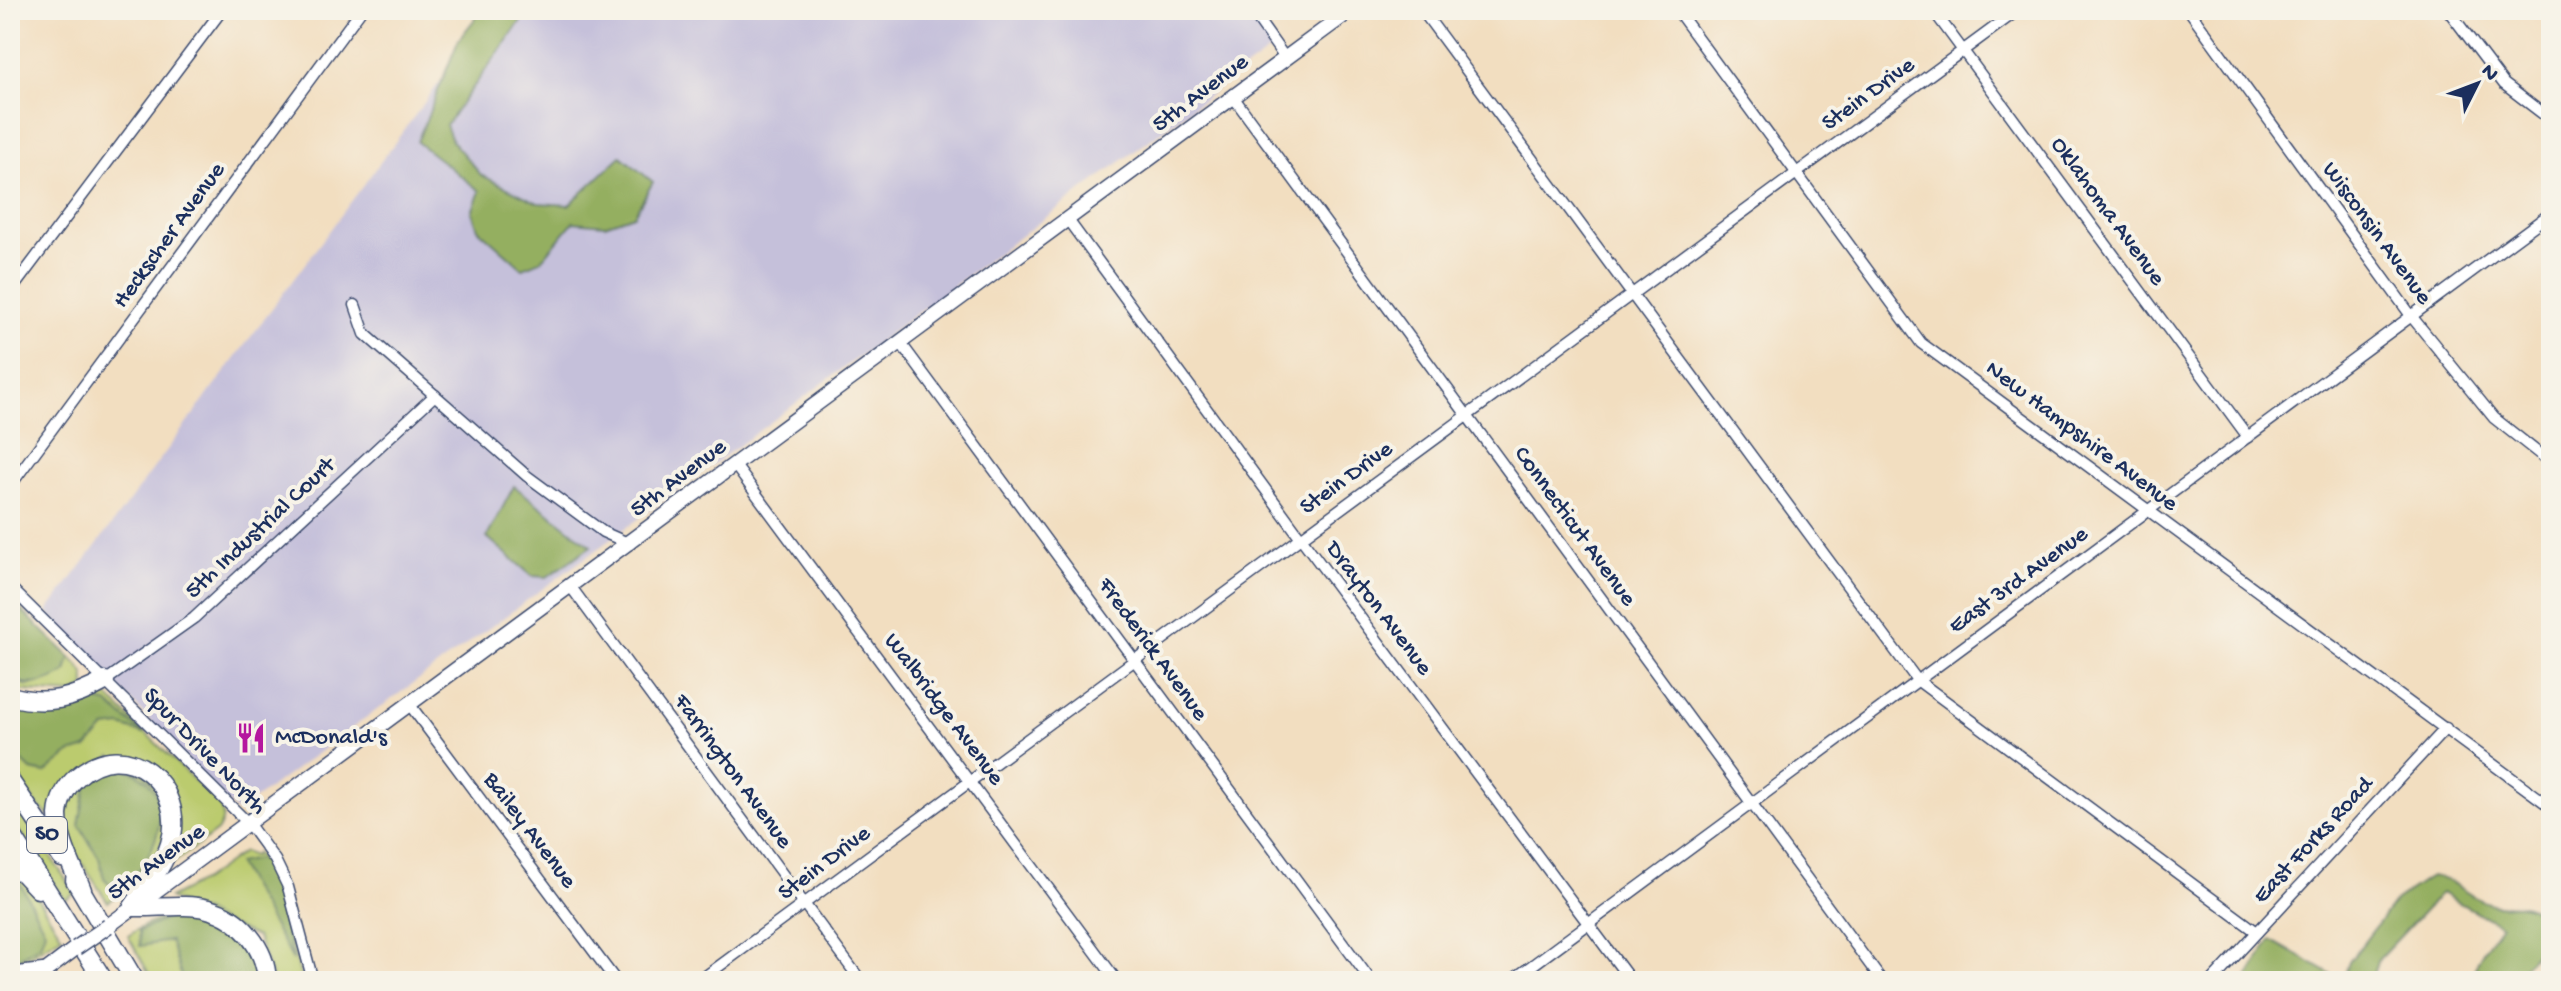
<svg xmlns="http://www.w3.org/2000/svg" width="2561" height="991" font-family="'Gochi Hand',sans-serif">
	<rect width="100%" height="100%" fill="#f7f3e8"/>
	<filter id="ink" filterUnits="userSpaceOnUse"><feTurbulence type="fractalNoise" baseFrequency=".0125" numOctaves="2"/><feDisplacementMap in="SourceGraphic" scale="16" xChannelSelector="R" yChannelSelector="G"/><feConvolveMatrix kernelMatrix="1 2 1 2 8 2 1 2 1" color-interpolation-filters="sRGB"/></filter>
	<filter id="wash" filterUnits="userSpaceOnUse"><feTurbulence type="fractalNoise" baseFrequency=".006" numOctaves="4" result="noise"/><feDisplacementMap in="SourceGraphic" scale="32" xChannelSelector="R" yChannelSelector="G"/><feGaussianBlur stdDeviation="1.8" result="paint"/><feColorMatrix in="noise" values="0 0 0 0 0 0 0 0 0 0 0 0 0 0 0 0 0 1.4 0 .05"/><feComposite in="paint" operator="in"/></filter>
	<g filter="url(#wash)">
		<rect width="100%" height="100%" fill="#f2dec0"/>
		<polygon fill="#c5c0da" points="493,10 1250,10 1276,46 748,439 237,812 47,612"/>
		<g fill="#bbcb6e" stroke="#6b7d66" stroke-width="2">
			<path d="M 70,657 C 80,667 88,673 84,688 L 73,694 L 10,690 L 10,680 L 28,686 L 66,672 Z"/>
			<path d="M 101,690 L 219,804 C 224,815 224,821 217,831 L 167,868 L 172,792 L 111,756 L 49,816 L 37,805 L 10,768 L 10,702 L 43,711 Z"/>
			<polygon points="142,772 164,795 168,824 155,859 140,877 108,902 67,841 65,800 76,781"/>
			<polygon points="10,796 75,893 65,900 10,818"/>
			<polygon points="243,852 254,856 256,853 271,869 302,981 273,981 257,937 169,898 204,880"/>
			<polygon points="10,869 29,885 62,936 10,967"/>
			<path d="M 203,911 L 242,933 L 263,981 L 153,981 L 128,936 C 152,918 173,914 203,911 Z"/>
		</g>
		<g fill="#94af61" stroke="#586f60" stroke-width="2">
			<polygon points="482,10 529,10 446,125 452,141 481,175 538,203 569,205 621,156 653,182 634,215 605,225 573,222 541,261 522,268 478,229 472,212 480,191 417,142 459,39"/>
			<polygon points="514,486 591,546 547,577 532,576 487,537"/>
			<path d="M 10,599 L 70,657 L 66,672 C 46,684 32,687 10,680 Z"/>
			<path d="M 86,699 L 107,703 L 144,734 L 121,726 L 105,728 L 87,748 L 70,753 L 45,773 L 31,770 L 10,749 L 10,705 C 45,716 54,723 86,699 Z"/>
			<path d="M 108,765 C 117,767 130,769 138,774 C 182,802 151,863 123,889 L 114,889 L 104,878 L 99,858 L 79,825 L 88,777 Z"/>
			<polygon points="258,859 268,863 293,960 237,863"/>
			<polygon points="10,872 16,875 45,931 40,945 10,963"/>
			<path d="M 2431,876 C 2455,878 2466,897 2488,903 C 2514,912 2517,893 2546,919 L 2545,942 L 2511,981 L 2469,981 L 2483,951 L 2501,925 L 2441,893 L 2379,959 L 2372,981 L 2343,981 L 2349,962 L 2396,900 Z"/>
			<path d="M 177,914 C 204,915 256,936 259,968 C 260,972 258,977 257,981 L 183,981 L 170,941 L 140,946 L 139,931 Z"/>
			<polygon points="2271,940 2342,981 2246,981"/>
		</g>
	</g>
	<g filter="url(#ink)">
		<g fill="none" stroke-linecap="round" stroke-linejoin="round">
			<g stroke="#3b496d" stroke-width="13">
				<g id="minor">
					<polyline points="1251,10 1285,58"/>
					<polyline points="1422,10 1917,680 2257,932"/>
					<polyline points="1677,10 1921,343 2551,807"/>
					<polyline points="1933,10 2248,437"/>
					<polyline points="2189,10 2412,317 2494,418 2551,463"/>
					<polyline points="2448,10 2504,84 2551,120"/>
					<polyline points="1234,98 1882,981"/>
					<polyline points="1068,220 1301,538 1631,981"/>
					<polyline points="10,292 222,10"/>
					<polyline points="355,305 365,334 527,476 603,532 630,544"/>
					<polyline points="900,342 1371,981"/>
					<polyline points="734,464 1117,981"/>
					<polyline points="10,486 361,10"/>
					<polyline points="10,587 248,823 275,860 288,887 313,981"/>
					<polyline points="571,587 861,981"/>
					<polyline points="105,681 194,618 435,395"/>
					<polyline points="410,705 616,981"/>
					<polyline points="699,981 2018,10"/>
					<polyline points="1511,981 2551,213"/>
					<polyline points="2212,981 2446,728"/>
				</g>
			</g>
			<g stroke="#3b496d" stroke-width="17">
				<g id="secondary">
					<polyline points="108,926 1351,10"/>
					<polyline points="35,979 76,948"/>
				</g>
			</g>
			<g stroke="#3b496d" stroke-width="21">
				<g id="motorway">
					<path d="M 10,696 C 46,706 73,699 105,681"/>
					<polyline points="10,781 62,858"/>
					<polyline points="10,832 104,981"/>
					<polyline points="10,865 23,873 38,889"/>
					<polyline points="75,880 135,981"/>
					<path d="M 82,890 C 73,867 58,840 58,815 C 59,800 66,787 77,777 C 126,733 188,785 170,844 C 163,867 146,887 133,907"/>
					<path d="M 133,907 C 157,908 185,903 208,909 C 240,917 266,948 267,981"/>
					<polyline points="10,977 43,973 40,981"/>
				</g>
			</g>
			<use href="#minor" stroke="#fff" stroke-width="10"/>
			<use href="#secondary" stroke="#fff" stroke-width="14"/>
			<use href="#motorway" stroke="#fff" stroke-width="18"/>
			<g stroke="#3b496d" stroke-width="17" stroke-linecap="butt">
				<polyline id="secondary-bridge" points="76,948 108,926"/>
			</g>
			<use href="#secondary-bridge" stroke="#fff" stroke-width="14"/>
		</g>
	</g>
	<defs>
		<g id="restaurant-bare" transform="scale(2.4)"><path d="M-5-6h1v4h1v-4h1v4h1v-4h1v5L-1.5 .5V6h-2V.5L-5-1ZM5-6V6H3V1.5H1.5Q1.5-4 5-6Z" fill="#b5179e" stroke="#f7f3e8" stroke-width="2.5" paint-order="stroke"/></g>
	</defs>
	<g fill-rule="evenodd">
		<use href="#restaurant-bare" x="251" y="738"/>
	</g>
	<g text-anchor="middle" dominant-baseline="central" stroke-width="8" stroke-linejoin="round" paint-order="stroke">
		<rect fill="#f7f3e8" stroke="#5d6a87" stroke-width="2" x="27" y="817" width="40" height="36" rx="6"/>
		<g font-size="22" font-weight="bold" fill="#1b2f5e">
			<text x="47" y="835">SO</text>
		</g>
		<g font-size="24" fill="#1b2f5e" stroke="#f7f3e8">
			<text transform="translate(1201 94) rotate(-37)">5th Avenue</text>
			<text transform="translate(1869 95) rotate(-36)">Stein Drive</text>
			<text transform="translate(2107 212) rotate(54)">Oklahoma Avenue</text>
			<text transform="translate(2376 234) rotate(54)">Wisconsin Avenue</text>
			<text transform="translate(170 236) rotate(-54)">Heckscher Avenue</text>
			<text transform="translate(2081 437) rotate(37)">New Hampshire Avenue</text>
			<text transform="translate(679 479) rotate(-37)">5th Avenue</text>
			<text transform="translate(1347 479) rotate(-36)">Stein Drive</text>
			<text transform="translate(1574 527) rotate(54)">Connecticut Avenue</text>
			<text transform="translate(261 529) rotate(-43)">5th Industrial Court</text>
			<text transform="translate(2019 581) rotate(-36)">East 3rd Avenue</text>
			<text transform="translate(1378 609) rotate(53)">Drayton Avenue</text>
			<text transform="translate(1152 650) rotate(54)">Frederick Avenue</text>
			<text transform="translate(943 710) rotate(53)">Walbridge Avenue</text>
			<text transform="translate(204 752) rotate(46)">Spur Drive North</text>
			<text transform="translate(732 772) rotate(54)">Farrington Avenue</text>
			<text transform="translate(529 831) rotate(53)">Bailey Avenue</text>
			<text transform="translate(2314 841) rotate(-47)">East Forks Road</text>
			<text transform="translate(157 863) rotate(-36)">5th Avenue</text>
			<text transform="translate(825 864) rotate(-37)">Stein Drive</text>
		</g>
		<g font-size="24" fill="#1b2f5e" stroke="#f7f3e8" text-anchor="start">
			<text x="275" y="738">McDonald's</text>
		</g>
	</g>
	<rect width="2561" height="991" fill="none" stroke="#f7f3e8" stroke-width="40"/>
	<g transform="translate(2477 84) rotate(48)" stroke="#f7f3e8" stroke-width="6" paint-order="stroke">
	<path d="M0-6L14 30L0 20L-14 30Z" fill="#1b2f5e"/>
	<text y="-12" font-size="22" font-weight="bold" text-anchor="middle" fill="#1b2f5e">N</text>
	</g>
</svg>
